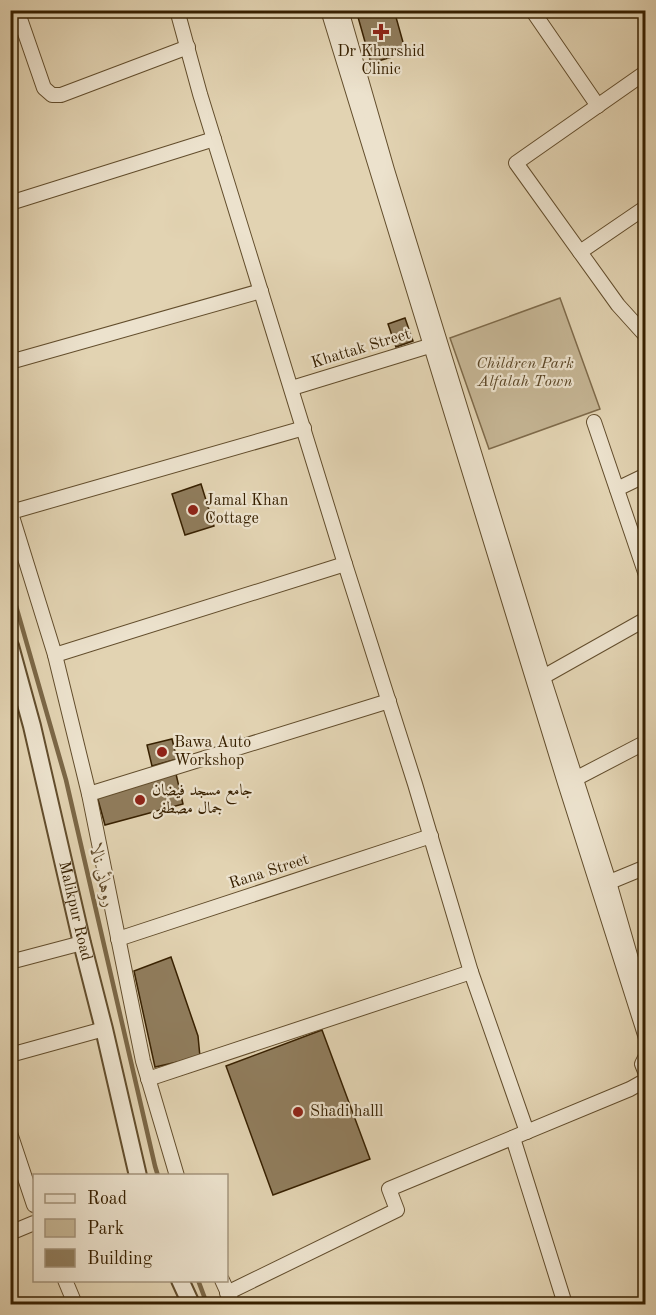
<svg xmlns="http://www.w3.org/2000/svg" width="656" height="1315" font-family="'Old Standard TT',Amiri,serif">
	<rect width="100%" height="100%" fill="#e2d3b2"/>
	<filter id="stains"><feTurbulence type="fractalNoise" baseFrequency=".00333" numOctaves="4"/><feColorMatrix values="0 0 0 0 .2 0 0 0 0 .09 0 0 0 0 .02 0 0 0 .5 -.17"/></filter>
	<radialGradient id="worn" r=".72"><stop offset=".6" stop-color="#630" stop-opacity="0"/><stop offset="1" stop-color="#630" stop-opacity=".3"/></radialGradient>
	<polygon fill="#c5b594" stroke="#7e6a4a" stroke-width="1.5" points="560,298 600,409 489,449 450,338"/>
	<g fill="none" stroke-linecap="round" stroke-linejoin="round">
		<g stroke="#7b6746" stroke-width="4.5">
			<polyline points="10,585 66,780 155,1166 158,1176"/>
			<polyline points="198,1280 207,1304"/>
		</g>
	</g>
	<g fill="#907d5d" stroke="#372000" stroke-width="1.5">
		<polygon points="356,10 394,10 406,53 371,63"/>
		<polygon points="405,318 413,341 396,347 388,324"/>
		<polygon points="201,484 214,526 185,535 172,494"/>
		<polygon points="172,739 177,759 152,766 147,745"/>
		<polygon points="176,774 183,804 105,825 97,796"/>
		<polygon points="171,957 198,1036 200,1057 155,1067 134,971"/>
		<polygon points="322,1030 370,1159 273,1195 226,1066"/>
	</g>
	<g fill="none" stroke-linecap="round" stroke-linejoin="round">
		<g stroke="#624d2c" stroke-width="16">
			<g id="minor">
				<polyline points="17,10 44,88 52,95 61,95 188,47"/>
				<polyline points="177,10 200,94 345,564 415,784 471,972 527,1132"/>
				<polyline points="328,10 565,783 646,1038"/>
				<polyline points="341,10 387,170 543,677 609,882 640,990"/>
				<polyline points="532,10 598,106"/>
				<polyline points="646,72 516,163 618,305 646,336"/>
				<polyline points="10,203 214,139"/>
				<polyline points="580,252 646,207"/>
				<polyline points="10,362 261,291"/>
				<polyline points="292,388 439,343"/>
				<polyline points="594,422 646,575"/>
				<polyline points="617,489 646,475"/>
				<polyline points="10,510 55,655 89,794 143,1061 177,1176"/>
				<polyline points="11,512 304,428"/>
				<polyline points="55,655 345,564"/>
				<polyline points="543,677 646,619"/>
				<polyline points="567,783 575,779 646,742"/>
				<polyline points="89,794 389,701"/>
				<polyline points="600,886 646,867"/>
				<polyline points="118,939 431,836"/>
				<polyline points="10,962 82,943"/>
				<polyline points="10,1055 104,1029"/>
				<polyline points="646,1056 642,1064 646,1074"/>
				<polyline points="148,1079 471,972"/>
				<polyline points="10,1133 34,1205"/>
				<polyline points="513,1138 565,1304"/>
				<polyline points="10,1233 34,1223"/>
				<polyline points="65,1280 75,1304"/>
				<polyline points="222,1280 233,1304"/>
				<polyline points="227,1293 397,1210 389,1189 630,1089 646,1080"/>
			</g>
		</g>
		<g stroke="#624d2c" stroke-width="20">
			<g id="tertiary">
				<path id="s1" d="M 10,646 L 32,726 L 82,943 L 104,1029 L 138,1176"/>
				<polyline points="180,1280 191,1304"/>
			</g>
		</g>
		<use href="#minor" stroke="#ece2cd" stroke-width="14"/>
		<use href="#tertiary" stroke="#ece2cd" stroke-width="16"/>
	</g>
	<g fill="#8f2418" stroke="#ece2cd" stroke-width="2">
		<path d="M378 23h6v6h6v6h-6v6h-6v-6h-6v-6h6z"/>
		<circle cx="193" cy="510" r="6"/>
		<circle cx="162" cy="752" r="6"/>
		<circle cx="140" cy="800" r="6"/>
		<circle cx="298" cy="1112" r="6"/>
	</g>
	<g text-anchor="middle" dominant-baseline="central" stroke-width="4.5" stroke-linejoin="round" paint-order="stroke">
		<g font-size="16" fill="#372000" stroke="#ece2cd" text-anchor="start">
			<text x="381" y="52" text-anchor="middle">Dr Khurshid<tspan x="381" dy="18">Clinic</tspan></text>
			<text x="205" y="501">Jamal Khan<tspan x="205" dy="18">Cottage</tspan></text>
			<text x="174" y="743">Bawa Auto<tspan x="174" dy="18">Workshop</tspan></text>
			<text x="152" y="791">جامع مسجد فیضان<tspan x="152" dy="18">جمال مصطفی</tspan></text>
			<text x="310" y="1112">Shadi halll</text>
		</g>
		<g font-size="16" fill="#372000" stroke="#ece2cd">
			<text transform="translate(361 349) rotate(-17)">Khattak Street</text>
			<text transform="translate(269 872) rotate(-18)">Rana Street</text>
			<text stroke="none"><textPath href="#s1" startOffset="273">Malikpur Road</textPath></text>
		</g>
		<g font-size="16" font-style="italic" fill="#5a4525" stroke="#ece2cd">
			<text x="525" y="364">Children Park<tspan x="525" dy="18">Alfalah Town</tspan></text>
		</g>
		<g font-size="18" font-style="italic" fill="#5f4929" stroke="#ece2cd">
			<text transform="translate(102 876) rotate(77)">روہائی نالا</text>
		</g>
	</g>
	<rect width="656" height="1315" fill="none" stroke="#e2d3b2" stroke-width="36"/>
	<rect x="12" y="12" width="632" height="1291" fill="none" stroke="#372000" stroke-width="3"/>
	<rect x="18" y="18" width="620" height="1279" fill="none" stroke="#372000" stroke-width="1.5"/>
	<rect x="33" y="1174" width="195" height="108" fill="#ece2cd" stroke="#a4947b" stroke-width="1.5"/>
	<rect x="45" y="1194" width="30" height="9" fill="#ece2cd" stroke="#a4947b" stroke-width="1.5"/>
	<text x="87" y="1204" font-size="18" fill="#372000">Road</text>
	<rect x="45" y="1219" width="30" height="18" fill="#c5b594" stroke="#a4947b" stroke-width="1.5"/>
	<text x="87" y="1234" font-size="18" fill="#372000">Park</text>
	<rect x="45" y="1249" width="30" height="18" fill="#907d5d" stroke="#a4947b" stroke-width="1.5"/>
	<text x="87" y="1264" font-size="18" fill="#372000">Building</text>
	<rect width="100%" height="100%" filter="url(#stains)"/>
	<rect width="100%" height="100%" fill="url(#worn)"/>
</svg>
